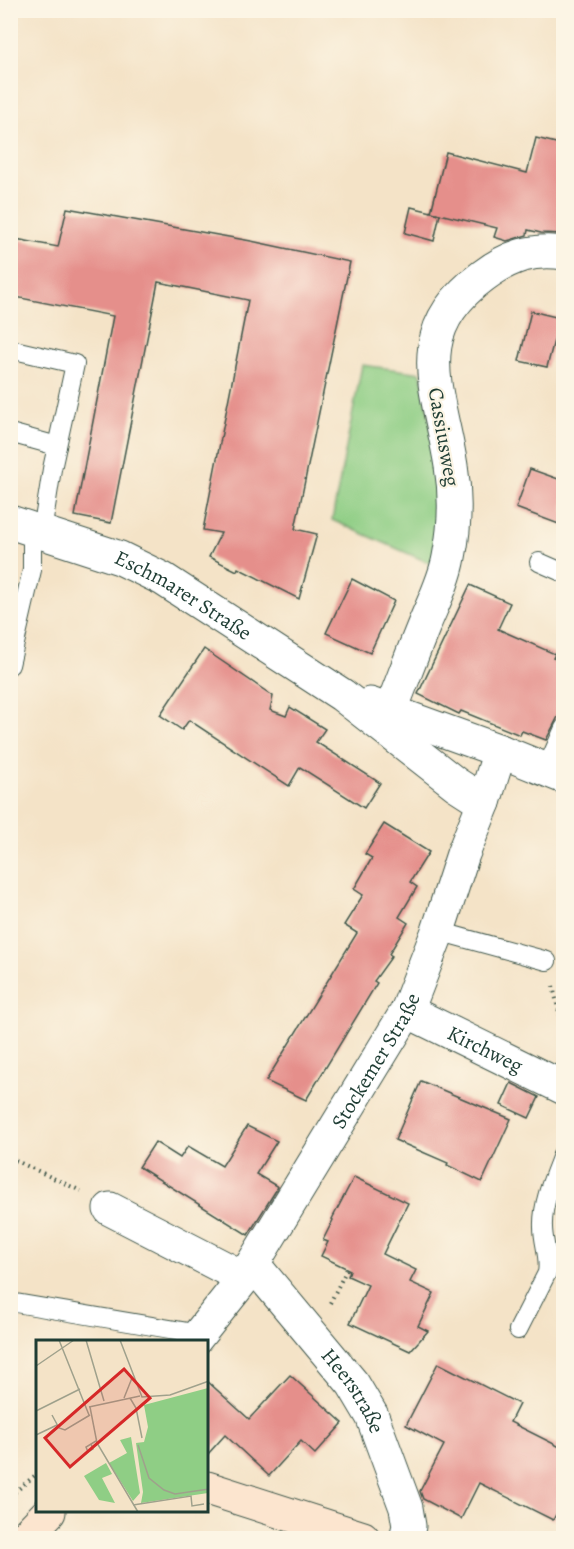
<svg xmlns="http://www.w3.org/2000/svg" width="574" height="1549" font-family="Alegreya,serif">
	<rect width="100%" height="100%" fill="#fcf5e5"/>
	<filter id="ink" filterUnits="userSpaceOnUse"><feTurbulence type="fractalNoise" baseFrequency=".0167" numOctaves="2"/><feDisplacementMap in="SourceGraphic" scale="12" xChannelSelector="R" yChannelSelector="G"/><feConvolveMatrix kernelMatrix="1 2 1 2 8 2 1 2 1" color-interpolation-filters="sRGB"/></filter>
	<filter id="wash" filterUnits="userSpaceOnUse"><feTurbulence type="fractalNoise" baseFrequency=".008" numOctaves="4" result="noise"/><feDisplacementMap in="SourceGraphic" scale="24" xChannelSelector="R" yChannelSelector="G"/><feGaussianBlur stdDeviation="1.35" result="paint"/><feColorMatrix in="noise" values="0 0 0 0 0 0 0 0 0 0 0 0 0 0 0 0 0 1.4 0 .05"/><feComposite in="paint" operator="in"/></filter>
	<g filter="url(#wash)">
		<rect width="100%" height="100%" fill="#f4e3c7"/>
		<polygon fill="#8fce85" stroke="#57865c" stroke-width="1.5" points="362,365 421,373 444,499 434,565 332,520"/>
		<g id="blocks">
			<g fill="#e58f8b">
				<polygon points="536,138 564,145 564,234 541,233 528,230 527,235 507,241 494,237 497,228 431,212 446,152 527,173"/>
				<polygon points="411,207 440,214 434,241 405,233"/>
				<polygon points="67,208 251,241 350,262 295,529 317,534 299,599 238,568 237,571 209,557 221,533 203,530 248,300 158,282 111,523 75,516 113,316 10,296 10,238 58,247"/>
				<polygon points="531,311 560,318 547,367 519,361"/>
				<polygon points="530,469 564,481 564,526 516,508"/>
				<polygon points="352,579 394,601 370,653 326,633"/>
				<polygon points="470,585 510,603 498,629 555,654 553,658 564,662 564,705 546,740 522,731 520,735 461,711 459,714 418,694"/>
				<polygon points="204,649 273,696 270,710 286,716 290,707 325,729 316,742 380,783 364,808 300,767 289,786 189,720 182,730 160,715"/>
				<polygon points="384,824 429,852 410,882 417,887 399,917 408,923 389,954 392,956 374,981 377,983 306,1100 266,1081 357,933 344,925 363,895 354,889 372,858 365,854"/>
				<polygon points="421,1081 511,1119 482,1182 447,1165 448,1163 395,1140"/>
				<polygon points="511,1083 539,1097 529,1118 501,1105"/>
				<polygon points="247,1126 277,1141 256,1174 278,1187 248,1235 139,1167 155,1142 180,1158 188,1146 222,1166"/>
				<polygon points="354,1177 408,1203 383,1254 416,1270 410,1282 434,1293 418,1326 428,1331 410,1351 350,1323 368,1285 348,1276 350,1270 321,1256 328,1242 323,1240 333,1220 332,1219"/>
				<polygon points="438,1363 519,1404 510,1422 564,1449 564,1500 553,1520 479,1483 461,1519 423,1499 420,1491 444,1445 406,1425"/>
				<polygon points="290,1375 343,1423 315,1454 301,1441 269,1476 225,1435 207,1455 207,1381 249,1419"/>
			</g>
		</g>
	</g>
	<g filter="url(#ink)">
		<use href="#blocks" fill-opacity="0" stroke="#3f564a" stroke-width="1.5"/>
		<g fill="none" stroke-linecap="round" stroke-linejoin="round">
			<g stroke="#3f564a" stroke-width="20">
				<g id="service">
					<polyline points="10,349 75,364 52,469 42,532"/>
					<polyline points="10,433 57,446"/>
					<polyline points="539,562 564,573"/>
					<polyline points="10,665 32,570 32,529"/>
					<polyline points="546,769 564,728"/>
					<polyline points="438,931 547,961"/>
					<polyline points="10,1302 200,1334"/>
					<path d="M 518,1330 L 547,1273 C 550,1257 543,1243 543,1227 C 542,1201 555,1174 564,1150"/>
				</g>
			</g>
			<g stroke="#3f564a" stroke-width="35">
				<g id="minor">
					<path id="s1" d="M 10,522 L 120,558 L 163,579 L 342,695 L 456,784 L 484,802"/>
					<polyline points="370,704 500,751 564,777"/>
					<path d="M 384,727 C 398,693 410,659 424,625 C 433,603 445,580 449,557 C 455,527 456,496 451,466 C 439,389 406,333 483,276 C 508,257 533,248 564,253"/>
					<path id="s2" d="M 407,1011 L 564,1088"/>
					<polyline points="110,1209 244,1278"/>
					<path id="s3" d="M 253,1264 L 353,1384 L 372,1416 L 406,1508 L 409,1526 L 406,1538"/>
					<path id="s4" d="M 193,1342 L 244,1278 L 407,1011 L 438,931 L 463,854 L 484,802 L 500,751"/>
				</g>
			</g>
			<g stroke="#3f564a" stroke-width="35">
				<g id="secondary">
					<polyline points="207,1488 363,1538"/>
					<polyline points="24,1538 49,1512"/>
				</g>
			</g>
			<g stroke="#3f564a" stroke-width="4" stroke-dasharray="1.5 4.5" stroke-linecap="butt">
				<polyline points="553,986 564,1034"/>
				<polyline points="10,1158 81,1191"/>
				<polyline points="330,1303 347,1269"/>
				<polyline points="10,1496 38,1473"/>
			</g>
			<use href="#service" stroke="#fff" stroke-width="18"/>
			<use href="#minor" stroke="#fff" stroke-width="33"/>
			<use href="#secondary" stroke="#fce5cf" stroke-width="33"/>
		</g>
	</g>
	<g text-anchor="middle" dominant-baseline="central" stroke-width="4.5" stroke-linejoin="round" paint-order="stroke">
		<g font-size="21" fill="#1f3d34" stroke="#fcf5e5">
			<text transform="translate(444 437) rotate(80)">Cassiusweg</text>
			<text stroke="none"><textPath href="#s1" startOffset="189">Eschmarer Straße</textPath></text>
			<text stroke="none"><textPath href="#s2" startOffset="87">Kirchweg</textPath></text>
			<text stroke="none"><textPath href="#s4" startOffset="336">Stockemer Straße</textPath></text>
			<text stroke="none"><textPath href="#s3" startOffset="162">Heerstraße</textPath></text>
		</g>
	</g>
	<g transform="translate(36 1340)">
		<rect width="172" height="172" fill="#f4e3c7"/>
		<path d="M 172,48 L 172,153 L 105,163 L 107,152 L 100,103 L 108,102 L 112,87 L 108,65 ZM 95,97 L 104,153 L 97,161 L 73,123 L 91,113 L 84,100 ZM 70,123 L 76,134 L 66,138 L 79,163 L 63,160 L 48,136 Z" fill="#8fce85"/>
		<path fill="none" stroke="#9fa18c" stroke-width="1.5" d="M 23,0 L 53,75M 50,0 L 68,61M 84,0 L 106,57 L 134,55 L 173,41M 0,26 L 38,0M 88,58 L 96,38M 94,58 L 100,68 L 106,98M 53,67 L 104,56M 54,67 L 61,103 L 102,172M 0,71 L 44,49M 16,75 L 23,88 L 29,90 L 54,75M 0,95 L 21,85M 55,104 L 57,109 L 52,112 L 50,107 L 60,101M 102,105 L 113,138 L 128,150 L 139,154 L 173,149M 97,165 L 155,156 L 156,166 L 168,164"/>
		<path fill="#d62828" fill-opacity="0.15" stroke="#d62828" stroke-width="3" d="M 88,29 L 114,58 L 34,127 L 9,98 Z"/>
		<rect width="172" height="172" fill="none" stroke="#1f3d34" stroke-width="3"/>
	</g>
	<rect width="574" height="1549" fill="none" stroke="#fcf5e5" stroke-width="36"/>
</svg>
